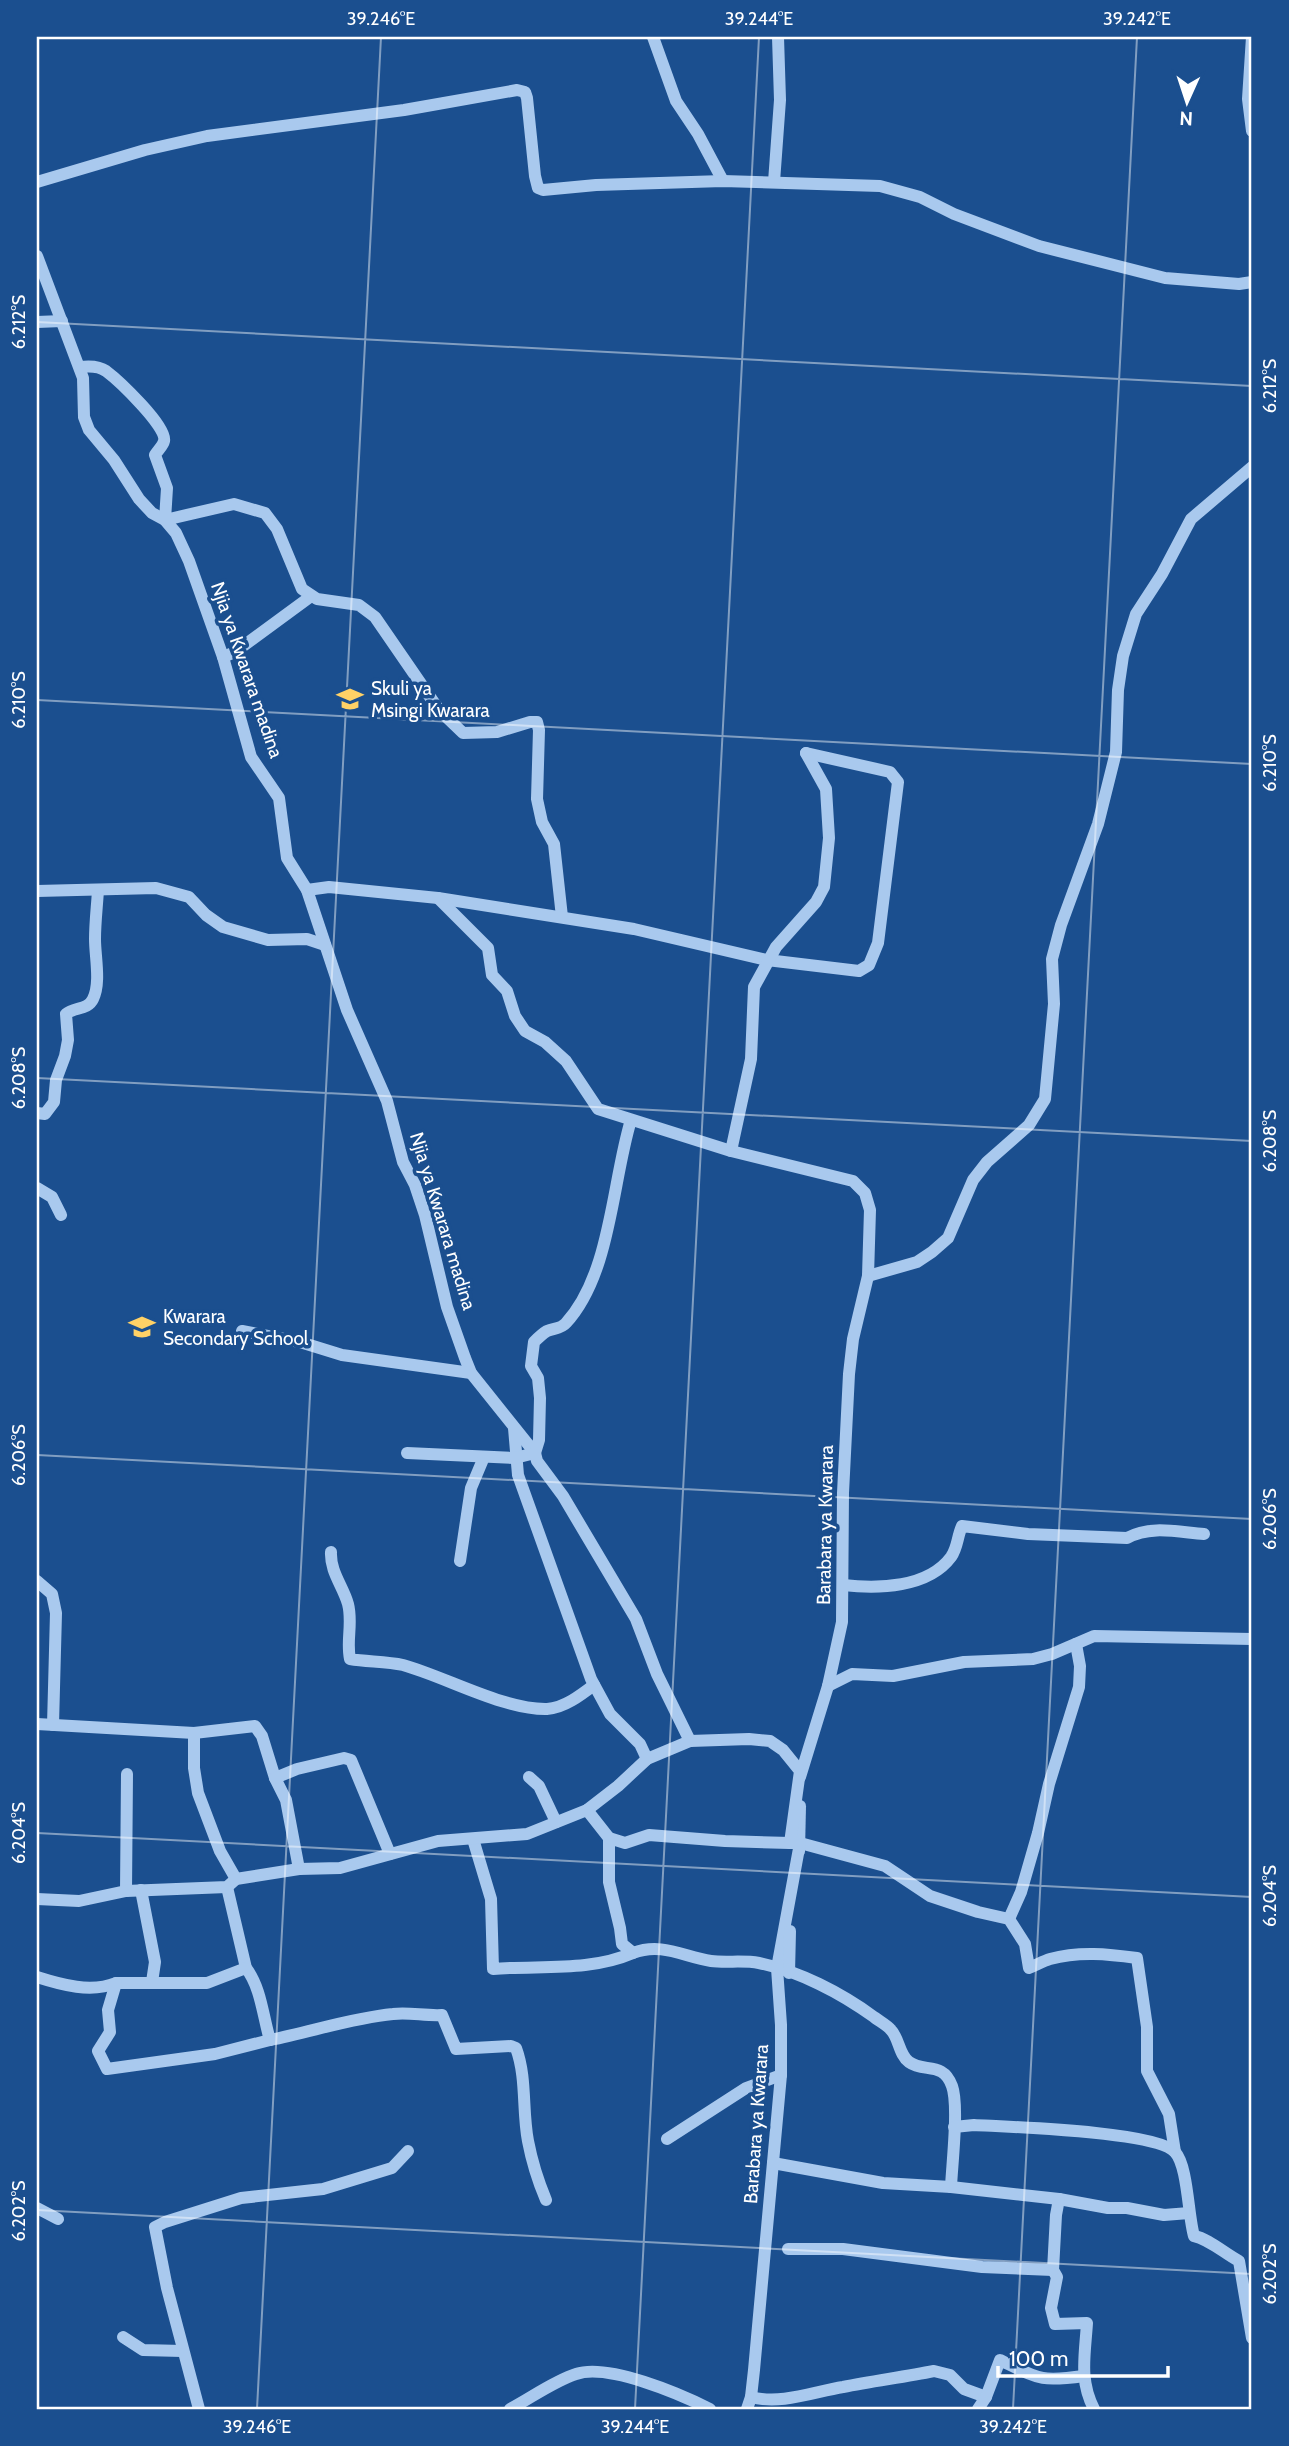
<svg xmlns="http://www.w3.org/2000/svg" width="1289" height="2446" font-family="Cabin,sans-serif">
	<rect width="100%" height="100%" fill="#1b4f8f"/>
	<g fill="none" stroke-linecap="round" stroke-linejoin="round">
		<g stroke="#a9c9ee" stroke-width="12">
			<polyline points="653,37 676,101 698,134 723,181"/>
			<polyline points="1252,37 1248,99 1252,131"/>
			<polyline points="37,182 145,150 207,136 404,110 517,90 525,92 527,98 535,176 538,188 543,190 596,185 723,181 880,186 920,197 954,214 1039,246 1165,278 1239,284 1252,282"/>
			<polyline points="774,182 780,100 778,37"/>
			<polyline points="37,256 83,378 84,417 89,430 114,460 139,499 152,513 165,520 176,533 189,561 223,657 251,757 279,798 287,858 307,890 347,1010 387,1101 403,1162 415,1185 425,1215 447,1307 465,1358 471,1373 535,1453 537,1461 563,1496 636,1619 657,1674 690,1741"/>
			<polyline points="37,322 62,321"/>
			<path d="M 80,367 C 88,366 99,366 106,371 C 118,380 168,427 164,441 C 163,446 157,451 155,455 L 167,488 L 165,520 L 234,504 L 265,513 L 277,529 L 302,589 L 317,599 L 359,605 L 375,617 L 439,710 L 463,733 L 497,732 L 530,722 L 537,722 L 539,730 L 537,799 L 542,822 L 554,844 L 562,917"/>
			<polyline points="223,657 235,652 310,597"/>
			<polyline points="307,890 329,887 438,898 634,929 767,960 859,971 869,965 878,943 898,782 890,772 806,753"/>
			<polyline points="37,891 156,888 189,897 206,915 223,927 268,940 307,939 325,945"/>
			<polyline points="438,898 488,948 492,975 507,991 515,1016 525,1031 545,1042 566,1061 598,1109 731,1151 853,1181 865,1193 870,1210 868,1276 853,1339 849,1374 843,1493 842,1622 828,1686 800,1777"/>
			<path d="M 37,1113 L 45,1114 L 54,1102 L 56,1080 L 65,1056 L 68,1040 L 66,1014 C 74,1007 88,1010 93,999 C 101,983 95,957 95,939 C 95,923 97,907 98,890"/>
			<polyline points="731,1151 751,1059 754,987 776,947 816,902 824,887 829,838 826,789 806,753"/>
			<polyline points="37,1188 52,1197 61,1215"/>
			<polyline points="868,1276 917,1262 932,1252 948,1238 973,1180 987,1162 1029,1125 1045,1099 1054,1004 1052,959 1061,925 1098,824 1116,752 1118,690 1123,656 1136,614 1162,574 1191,519 1252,467"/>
			<polyline points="242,1331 300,1342 342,1355 471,1373"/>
			<polyline points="514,1428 518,1475 591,1679 610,1714 640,1744 647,1759"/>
			<path d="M 407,1453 L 515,1458 L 535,1453 L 539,1440 L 540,1398 L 538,1378 L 531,1366 L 534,1342 C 538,1338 542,1334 547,1331 C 554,1328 561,1329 566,1323 C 611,1274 612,1182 631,1120"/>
			<path d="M 331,1552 C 330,1572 343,1586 348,1604 C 353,1623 346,1641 350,1659 C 367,1662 386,1661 403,1665 C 446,1677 504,1710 547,1709 C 564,1708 581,1695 594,1685"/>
			<polyline points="460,1561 471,1488 484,1457"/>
			<polyline points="37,1581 52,1594 56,1613 53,1725"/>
			<path d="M 843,1585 C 878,1589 928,1588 951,1557 C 958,1547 957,1537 962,1526 L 1028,1534 L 1127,1538 C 1150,1525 1178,1532 1204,1534"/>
			<polyline points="828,1686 852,1674 893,1676 964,1662 1033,1659 1052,1654 1094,1636 1252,1639"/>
			<polyline points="37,1724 194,1733 255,1726 262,1736 275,1778 286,1800 299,1869"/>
			<polyline points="194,1733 194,1768 198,1793 220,1851 236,1879"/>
			<polyline points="529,1777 539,1786 556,1822"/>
			<polyline points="275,1778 297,1769 344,1758 351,1760 390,1854"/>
			<path d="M 587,1810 L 609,1838 L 609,1882 L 620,1928 L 622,1944 L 633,1953 C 662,1942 684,1957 711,1961 C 726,1963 743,1960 759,1963 C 799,1971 841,1993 874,2017 C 879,2021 887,2025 891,2030 C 899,2038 899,2055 909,2062 C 924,2073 943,2061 952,2086 C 959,2105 952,2164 951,2187"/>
			<polyline points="609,1838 625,1843 649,1835 725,1841 790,1843"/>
			<path d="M 473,1839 L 491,1899 L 493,1969 C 540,1965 589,1972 633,1953"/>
			<path d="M 800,1843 L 885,1866 L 930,1896 L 978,1912 L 1009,1919 L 1025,1944 L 1029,1968 C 1037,1965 1043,1961 1050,1959 C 1079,1951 1108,1954 1137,1958 L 1147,2027 L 1147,2071 L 1169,2114 L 1175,2152"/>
			<polyline points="799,1851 800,1806"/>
			<path d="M 227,1887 L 246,1968 C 261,1987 263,2017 270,2040 C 311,2032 351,2018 393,2014 C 409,2012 425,2016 442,2015 L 456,2049 L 511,2046 L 516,2048 C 527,2078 522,2110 528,2141 C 532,2162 538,2181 546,2200"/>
			<polyline points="141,1890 155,1962 152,1982"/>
			<polyline points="126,1891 127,1774"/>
			<polyline points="37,1899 79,1901 126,1891 227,1887 236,1879 299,1869 340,1868 438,1841 527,1834 587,1810 618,1786 647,1759 690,1741 749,1739 770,1741 783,1750 800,1771 790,1843 800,1843 777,1968 781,2025 781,2075 754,2370 751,2397 747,2409"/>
			<polyline points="1009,1919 1021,1892 1038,1833 1049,1784 1079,1687 1080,1666 1076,1644"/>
			<polyline points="789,1973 790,1931"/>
			<path d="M 37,1977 C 62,1985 91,1993 116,1983 L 207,1983 L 246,1968"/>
			<polyline points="116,1983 108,2010 110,2032 98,2051 107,2069 215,2054 270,2040"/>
			<path d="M 954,2127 L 974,2125 C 1009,2127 1155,2131 1175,2152 C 1188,2166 1188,2216 1194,2236 C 1209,2239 1224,2253 1239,2261 L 1252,2338"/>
			<polyline points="667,2139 746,2088 781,2075"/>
			<polyline points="773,2163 883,2183 951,2187 1059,2199 1108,2208 1127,2208 1164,2215 1189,2213"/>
			<path d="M 1059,2199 L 1056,2215 L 1053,2270 L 1057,2277 L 1051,2308 L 1055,2324 L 1087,2323 C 1085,2355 1079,2380 1094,2409"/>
			<polyline points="37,2208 58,2219"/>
			<polyline points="788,2249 843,2249 982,2267 1053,2270"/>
			<polyline points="123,2337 143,2350 182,2351"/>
			<path d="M 751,2397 C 781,2405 813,2392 843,2387 C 873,2381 904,2377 934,2371 L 950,2375 L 964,2389 L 986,2397"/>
			<polyline points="199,2409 167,2288 155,2227 165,2222 241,2198 323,2189 392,2168 408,2151"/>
			<path d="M 510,2409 C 531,2398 554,2381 576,2374 C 608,2363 680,2394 710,2409"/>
			<path d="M 978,2409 L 986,2397 L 1000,2360 C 1039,2379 1040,2382 1084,2376"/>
		</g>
	</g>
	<path fill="none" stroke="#fff" stroke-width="2" stroke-opacity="0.45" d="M 37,322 L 1252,386M 37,700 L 1252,764M 37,1078 L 1252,1141M 37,1455 L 1252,1519M 37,1833 L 1252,1897M 37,2210 L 1252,2274M 257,2409 L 381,37M 635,2409 L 759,37M 1013,2409 L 1137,37"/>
	<defs>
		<g id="school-bare" transform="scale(2.1)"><path d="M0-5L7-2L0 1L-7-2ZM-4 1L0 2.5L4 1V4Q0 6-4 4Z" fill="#ffd166" stroke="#1b4f8f" stroke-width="2.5" paint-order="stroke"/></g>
	</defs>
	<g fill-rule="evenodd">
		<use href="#school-bare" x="350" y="699"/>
		<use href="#school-bare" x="142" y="1327"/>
	</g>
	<g text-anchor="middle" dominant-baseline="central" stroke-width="7" stroke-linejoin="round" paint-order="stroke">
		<g font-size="19" fill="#fff" stroke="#1b4f8f">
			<text transform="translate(247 670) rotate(71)">Njia ya Kwarara madina</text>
			<text transform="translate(443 1221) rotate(73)">Njia ya Kwarara madina</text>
			<text transform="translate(825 1525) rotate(-89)">Barabara ya Kwarara</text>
			<text transform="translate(756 2124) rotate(-86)">Barabara ya Kwarara</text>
		</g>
		<g font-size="19" fill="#fff" stroke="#1b4f8f" text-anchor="start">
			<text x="371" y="688">Skuli ya<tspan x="371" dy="22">Msingi Kwarara</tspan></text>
			<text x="163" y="1316">Kwarara<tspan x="163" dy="22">Secondary School</tspan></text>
		</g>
	</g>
	<rect width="1289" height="2446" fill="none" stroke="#1b4f8f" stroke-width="77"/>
	<g transform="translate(1187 102) rotate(183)" stroke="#1b4f8f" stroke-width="5" paint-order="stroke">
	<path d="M0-5L12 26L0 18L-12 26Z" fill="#ffffff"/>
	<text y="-10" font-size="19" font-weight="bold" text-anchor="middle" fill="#ffffff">N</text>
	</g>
	<path d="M998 2366v10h170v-10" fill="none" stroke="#ffffff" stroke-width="3.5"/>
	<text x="1009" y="2366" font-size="21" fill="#ffffff" stroke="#1b4f8f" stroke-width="5" paint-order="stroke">100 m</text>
	<rect x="38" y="38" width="1212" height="2370" fill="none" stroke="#fff" stroke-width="2.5"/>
	<g font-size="18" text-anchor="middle" fill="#fff">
		<text x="381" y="25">39.246°E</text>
		<text x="759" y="25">39.244°E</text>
		<text x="1137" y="25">39.242°E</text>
		<text transform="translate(19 322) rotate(-90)" y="6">6.212°S</text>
		<text transform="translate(1270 386) rotate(-90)" y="6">6.212°S</text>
		<text transform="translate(19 700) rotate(-90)" y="6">6.210°S</text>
		<text transform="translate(1270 763) rotate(-90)" y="6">6.210°S</text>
		<text transform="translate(19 1078) rotate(-90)" y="6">6.208°S</text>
		<text transform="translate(1270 1141) rotate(-90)" y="6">6.208°S</text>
		<text transform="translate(19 1455) rotate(-90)" y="6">6.206°S</text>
		<text transform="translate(1270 1519) rotate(-90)" y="6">6.206°S</text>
		<text transform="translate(19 1833) rotate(-90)" y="6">6.204°S</text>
		<text transform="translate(1270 1896) rotate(-90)" y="6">6.204°S</text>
		<text transform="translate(19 2211) rotate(-90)" y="6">6.202°S</text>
		<text transform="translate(1270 2274) rotate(-90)" y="6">6.202°S</text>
		<text x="257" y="2433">39.246°E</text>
		<text x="635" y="2433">39.244°E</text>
		<text x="1013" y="2433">39.242°E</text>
	</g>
</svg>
